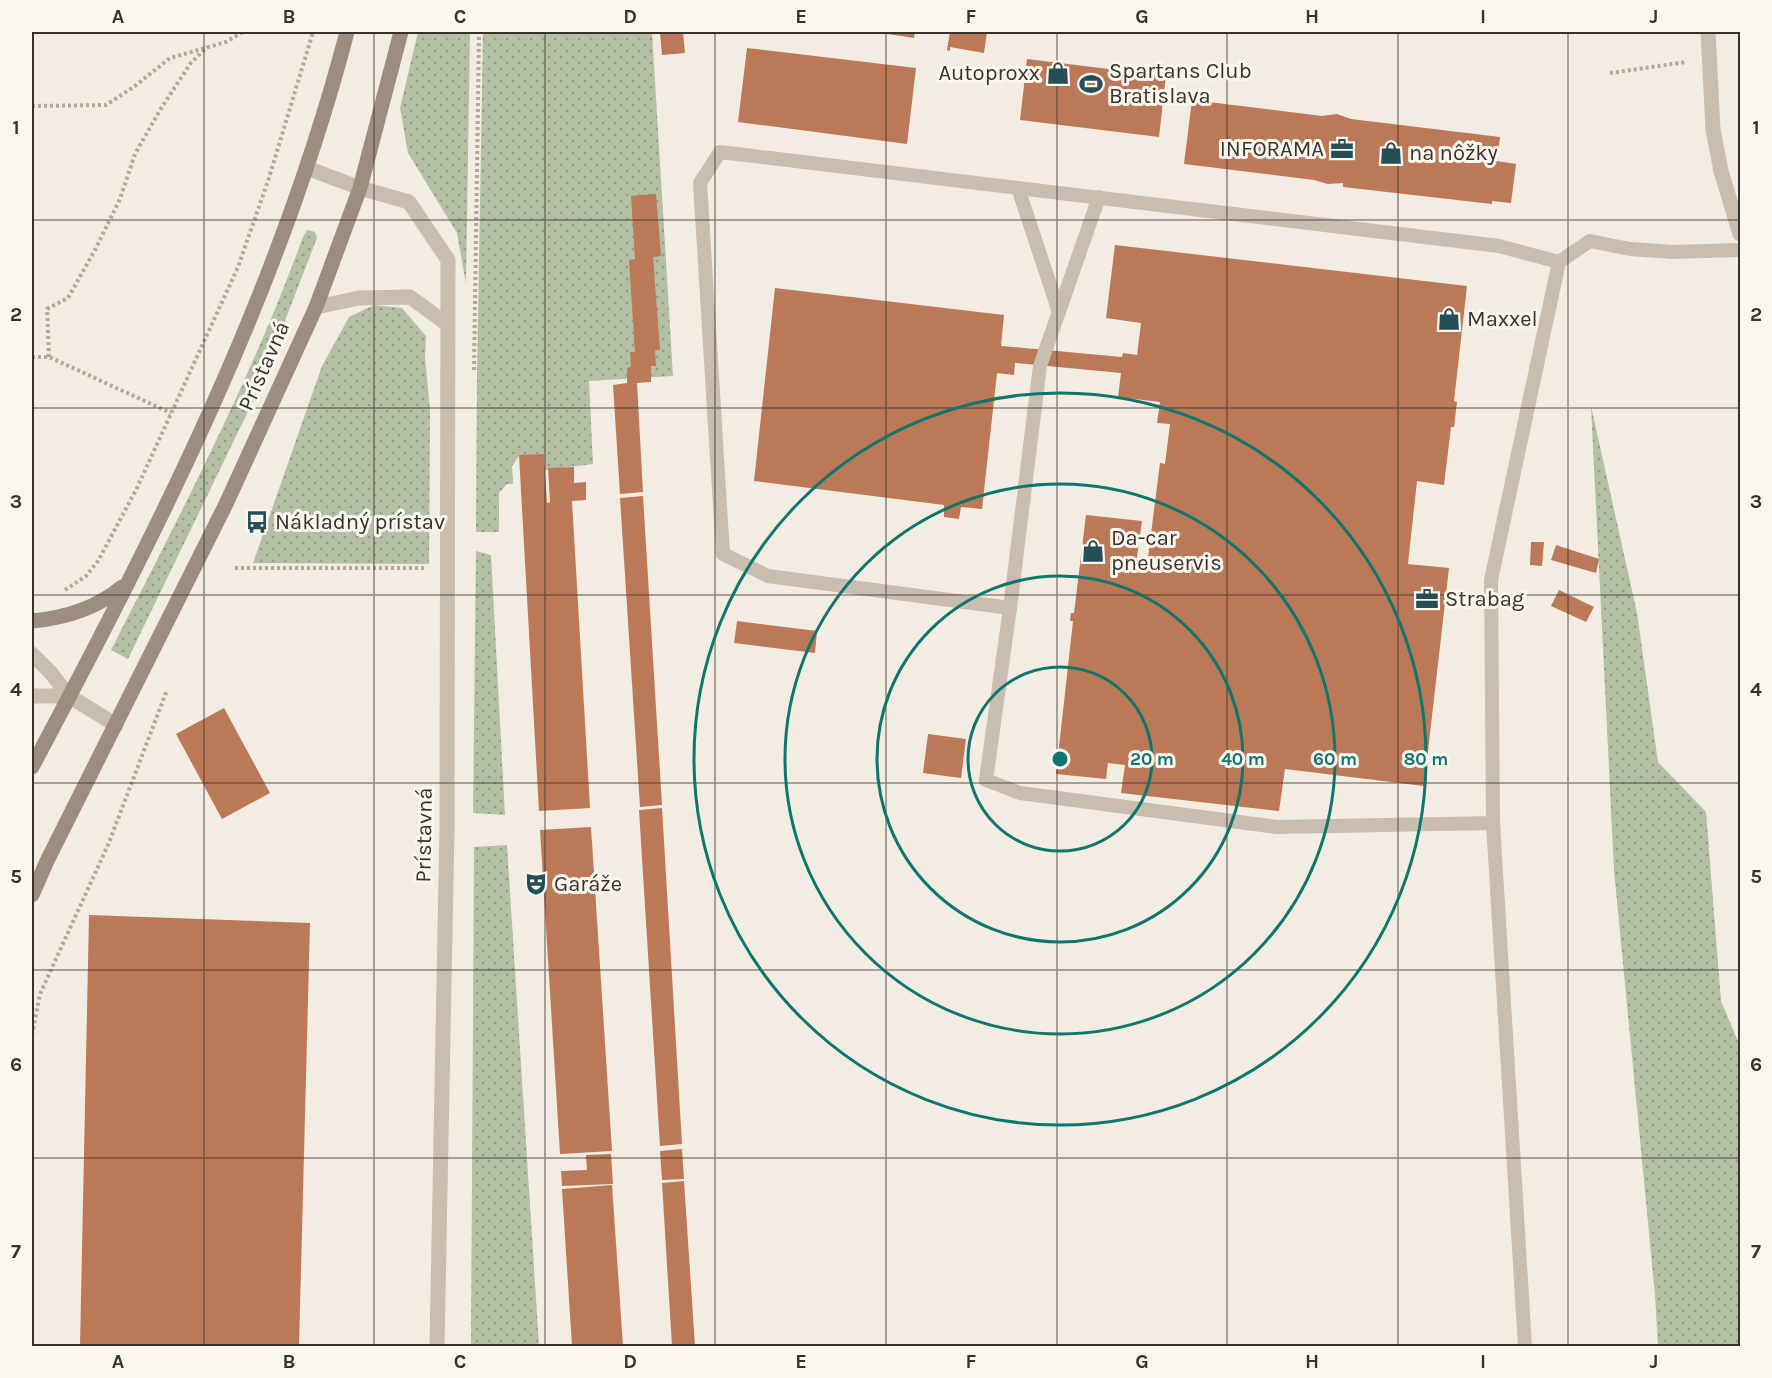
<svg xmlns="http://www.w3.org/2000/svg" width="1772" height="1378" font-family="Karla,sans-serif">
	<defs>
		<pattern id="green-dots" width="8" height="8" patternUnits="userSpaceOnUse" patternTransform="scale(1.5)"><rect width="8" height="8" fill="#b3c0a3"/><path d="M2 2h.1M6 6h.1" fill="none" stroke="#939d85" stroke-width="1.8" stroke-linecap="round"/></pattern>
	</defs>
	<rect width="100%" height="100%" fill="#f2ece2"/>
	<g fill="url(#green-dots)">
		<polygon points="418,32 470,32 466,284 457,233 408,153 400,108"/>
		<polygon points="483,32 652,32 673,376 589,381 593,464 545,470 544,454 519,456 512,466 513,484 507,484 499,493 499,532 476,532 477,376"/>
		<path d="M 307,230 L 315,232 L 317,238 L 257,393 L 128,659 L 111,650 C 180,515 251,380 303,237 Z"/>
		<polygon points="374,305 402,308 426,336 425,356 430,411 429,564 253,563 322,366 349,317"/>
		<polygon points="1591,406 1637,613 1658,762 1706,812 1721,1001 1740,1046 1740,1346 1658,1346 1655,1295 1614,870"/>
		<polygon points="476,551 491,555 505,815 473,813"/>
		<polygon points="507,845 539,1346 471,1346 474,847"/>
	</g>
	<g fill="#bb7957">
		<polygon points="660,32 683,32 685,53 662,55"/>
		<polygon points="875,32 915,32 914,38"/>
		<polygon points="950,32 987,32 984,53 950,47 950,51 947,50"/>
		<polygon points="747,48 916,68 907,144 738,122"/>
		<polygon points="1027,59 1166,76 1159,137 1020,120"/>
		<polygon points="1192,100 1322,116 1337,114 1351,119 1500,137 1497,161 1516,164 1511,203 1492,201 1492,204 1343,187 1343,183 1328,184 1314,180 1184,164"/>
		<polygon points="656,194 661,256 653,257 660,350 655,350 656,366 651,366 651,382 637,383 643,492 620,494 613,385 627,383 627,368 631,367 630,352 635,352 629,260 635,259 631,196"/>
		<polygon points="1115,245 1467,286 1454,401 1457,402 1454,427 1451,427 1444,485 1417,481 1408,564 1449,568 1424,786 1285,769 1279,811 1121,793 1125,765 1108,763 1106,779 1056,774 1073,621 1070,621 1071,613 1074,613 1086,515 1142,521 1136,564 1132,564 1131,572 1146,573 1160,463 1165,464 1170,424 1157,423 1160,402 1118,397 1121,373 1015,363 1014,375 997,373 982,509 961,507 959,519 944,517 944,505 754,481 775,288 1004,315 1001,346 1122,357 1123,353 1137,355 1141,323 1106,318"/>
		<rect x="32" y="304" width="2" height="43"/>
		<polygon points="544,454 547,503 550,502 548,468 574,467 574,483 586,482 586,500 572,501 590,808 539,811 519,455"/>
		<polygon points="643,496 662,805 640,807 620,498"/>
		<polygon points="1531,542 1544,542 1542,566 1530,565"/>
		<polygon points="1556,545 1599,559 1596,573 1551,560"/>
		<polygon points="1559,590 1594,607 1586,622 1551,606"/>
		<polygon points="737,621 817,631 815,653 734,643"/>
		<polygon points="224,708 270,793 222,819 176,734"/>
		<polygon points="928,734 966,739 961,778 923,773"/>
		<polygon points="662,808 682,1144 660,1146 639,810"/>
		<polygon points="591,827 612,1151 560,1154 540,830"/>
		<polygon points="89,915 310,923 299,1346 80,1346"/>
		<polygon points="682,1149 684,1179 662,1180 660,1151"/>
		<polygon points="611,1154 613,1184 562,1186 561,1171 587,1170 586,1155"/>
		<polygon points="684,1181 695,1346 672,1346 662,1183"/>
		<polygon points="612,1185 623,1346 572,1346 562,1189"/>
	</g>
	<g fill="none" stroke-linecap="round" stroke-linejoin="round">
		<g stroke="#b5a899" stroke-width="4" stroke-dasharray="3 3" stroke-linecap="butt">
			<polyline points="1610,73 1687,62"/>
			<polyline points="32,106 106,105 135,86 170,58 226,42 243,32"/>
			<polyline points="32,357 49,357 171,413"/>
			<polyline points="49,357 47,309 68,298 95,250 120,199 135,154 160,110 190,64 207,47"/>
			<polyline points="474,370 479,32"/>
			<polyline points="235,568 426,568"/>
			<polyline points="65,590 86,576 98,561 137,488 238,267 268,181 313,32"/>
			<polyline points="32,1035 40,994 108,845 167,690"/>
		</g>
		<g stroke="#c9bdaf" stroke-width="14">
			<polyline points="1018,188 1059,312"/>
			<polyline points="1559,262 1499,246 720,152 700,183 723,554 768,576 1010,608 986,780 1020,793 1277,827 1493,823 1491,580 1559,262 1590,241 1630,249 1673,252 1740,250"/>
			<polyline points="1010,608 1040,366 1099,197"/>
			<polyline points="1493,823 1525,1346"/>
		</g>
		<g stroke="#c9bdaf" stroke-width="15">
			<polyline points="1708,32 1713,130 1721,171 1740,234"/>
			<polyline points="307,168 360,188 409,202 448,260 447,828 437,1346"/>
			<polyline points="316,307 359,298 410,297 447,324"/>
			<polyline points="32,654 51,673 69,696 116,725"/>
			<polyline points="32,696 69,696"/>
		</g>
		<g stroke="#9d8d80" stroke-width="15">
			<path d="M 32,621 C 64,618 97,608 122,587"/>
			<path d="M 32,767 C 158,530 279,293 347,32"/>
			<polyline points="32,895 47,861 226,504 316,307 360,188 401,32"/>
		</g>
	</g>
	<path fill="none" stroke="#39312c" stroke-width="1.5" stroke-opacity="0.55" d="M 204,32 L 204,1346M 374,32 L 374,1346M 545,32 L 545,1346M 715,32 L 715,1346M 886,32 L 886,1346M 1057,32 L 1057,1346M 1227,32 L 1227,1346M 1398,32 L 1398,1346M 1568,32 L 1568,1346M 32,220 L 1740,220M 32,408 L 1740,408M 32,595 L 1740,595M 32,783 L 1740,783M 32,970 L 1740,970M 32,1158 L 1740,1158"/>
	<g fill="none" stroke="#0f766e" stroke-width="3">
		<circle cx="1060" cy="759" r="92"/>
		<circle cx="1060" cy="759" r="183"/>
		<circle cx="1060" cy="759" r="275"/>
		<circle cx="1060" cy="759" r="366"/>
	</g>
	<defs>
		<g id="shop-bare" transform="scale(1.8)"><path d="M-5-2.5h2.3a2.7 3.5 0 0 1 5.4 0H5L5.5 6h-11ZM-1.5-2.5h3a1.5 2.3 0 0 0-3 0Z" fill="#254e57" stroke="#f9f5ef" stroke-width="2.5" paint-order="stroke"/></g>
		<g id="stadium-bare" transform="scale(1.8)"><path d="M0-5a6.5 5 0 1 0 0 10a6.5 5 0 1 0 0-10ZM-3.5-1.8h7v3.6h-7Z" fill="#254e57" stroke="#f9f5ef" stroke-width="2.5" paint-order="stroke"/></g>
		<g id="office-bare" transform="scale(1.8)"><path d="M-6-3h4V-5.5h4V-3h4V5H-6ZM-1-4.5V-3h2v-1.5ZM-6 0V1H6V0Z" fill="#254e57" stroke="#f9f5ef" stroke-width="2.5" paint-order="stroke"/></g>
		<g id="bus-bare" transform="scale(1.8)"><path d="M-5-6H5V4H4V6H2V4H-2V6H-4V4H-5ZM-3.5-4V0h7V-4ZM-3.5 1.2v1.5H-2V1.2ZM2 1.2v1.5H3.5V1.2Z" fill="#254e57" stroke="#f9f5ef" stroke-width="2.5" paint-order="stroke"/></g>
		<g id="theatre-bare" transform="scale(1.8)"><path d="M-5-5.5Q0-4 5-5.5V0Q5 5 0 6Q-5 5-5 0ZM-3.3-2.5H-1v1.5H-3.3ZM1-2.5H3.3v1.5H1ZM-2.8 1Q0 5.5 2.8 1Z" fill="#254e57" stroke="#f9f5ef" stroke-width="2.5" paint-order="stroke"/></g>
	</defs>
	<g fill-rule="evenodd">
		<use href="#shop-bare" x="1058" y="73"/>
		<use href="#stadium-bare" x="1091" y="84"/>
		<use href="#office-bare" x="1342" y="149"/>
		<use href="#shop-bare" x="1391" y="153"/>
		<use href="#shop-bare" x="1449" y="319"/>
		<use href="#bus-bare" x="257" y="522"/>
		<use href="#shop-bare" x="1093" y="551"/>
		<use href="#office-bare" x="1427" y="599"/>
		<use href="#theatre-bare" x="536" y="884"/>
	</g>
	<g text-anchor="middle" dominant-baseline="central" stroke-width="6" stroke-linejoin="round" paint-order="stroke">
		<g font-size="22" fill="#39312c" stroke="#f9f5ef" text-anchor="start">
			<text x="1109" y="71">Spartans Club<tspan x="1109" dy="25">Bratislava</tspan></text>
			<text x="1040" y="73" text-anchor="end">Autoproxx</text>
			<text x="1324" y="149" text-anchor="end">INFORAMA</text>
			<text x="1409" y="153">na nôžky</text>
			<text x="1467" y="319">Maxxel</text>
			<text x="275" y="522">Nákladný prístav</text>
			<text x="1111" y="538">Da-car<tspan x="1111" dy="25">pneuservis</tspan></text>
			<text x="1445" y="599">Strabag</text>
			<text x="554" y="884">Garáže</text>
		</g>
		<g font-size="22" fill="#39312c" stroke="#f9f5ef">
			<text transform="translate(264 366) rotate(-66)">Prístavná</text>
			<text transform="translate(424 835) rotate(-89)">Prístavná</text>
		</g>
	</g>
	<circle cx="1060" cy="759" r="9" fill="#0f766e" stroke="#f9f5ef" stroke-width="3"/>
	<g font-size="18" text-anchor="middle" font-weight="bold" fill="#0f766e" stroke="#f9f5ef" stroke-width="6" stroke-linejoin="round" paint-order="stroke">
		<text x="1152" y="765">20 m</text>
		<text x="1243" y="765">40 m</text>
		<text x="1335" y="765">60 m</text>
		<text x="1426" y="765">80 m</text>
	</g>
	<rect width="1772" height="1378" fill="none" stroke="#f9f5ef" stroke-width="66"/>
	<rect x="33" y="33" width="1706" height="1312" fill="none" stroke="#39312c" stroke-width="2"/>
	<g font-size="20" text-anchor="middle" font-weight="bold" fill="#39312c">
		<text x="118" y="23">A</text>
		<text x="289" y="23">B</text>
		<text x="460" y="23">C</text>
		<text x="630" y="23">D</text>
		<text x="801" y="23">E</text>
		<text x="971" y="23">F</text>
		<text x="1142" y="23">G</text>
		<text x="1312" y="23">H</text>
		<text x="1483" y="23">I</text>
		<text x="1654" y="23">J</text>
		<text x="16" y="134">1</text>
		<text x="1756" y="134">1</text>
		<text x="16" y="321">2</text>
		<text x="1756" y="321">2</text>
		<text x="16" y="508">3</text>
		<text x="1756" y="508">3</text>
		<text x="16" y="696">4</text>
		<text x="1756" y="696">4</text>
		<text x="16" y="883">5</text>
		<text x="1756" y="883">5</text>
		<text x="16" y="1071">6</text>
		<text x="1756" y="1071">6</text>
		<text x="16" y="1258">7</text>
		<text x="1756" y="1258">7</text>
		<text x="118" y="1368">A</text>
		<text x="289" y="1368">B</text>
		<text x="460" y="1368">C</text>
		<text x="630" y="1368">D</text>
		<text x="801" y="1368">E</text>
		<text x="971" y="1368">F</text>
		<text x="1142" y="1368">G</text>
		<text x="1312" y="1368">H</text>
		<text x="1483" y="1368">I</text>
		<text x="1654" y="1368">J</text>
	</g>
</svg>
